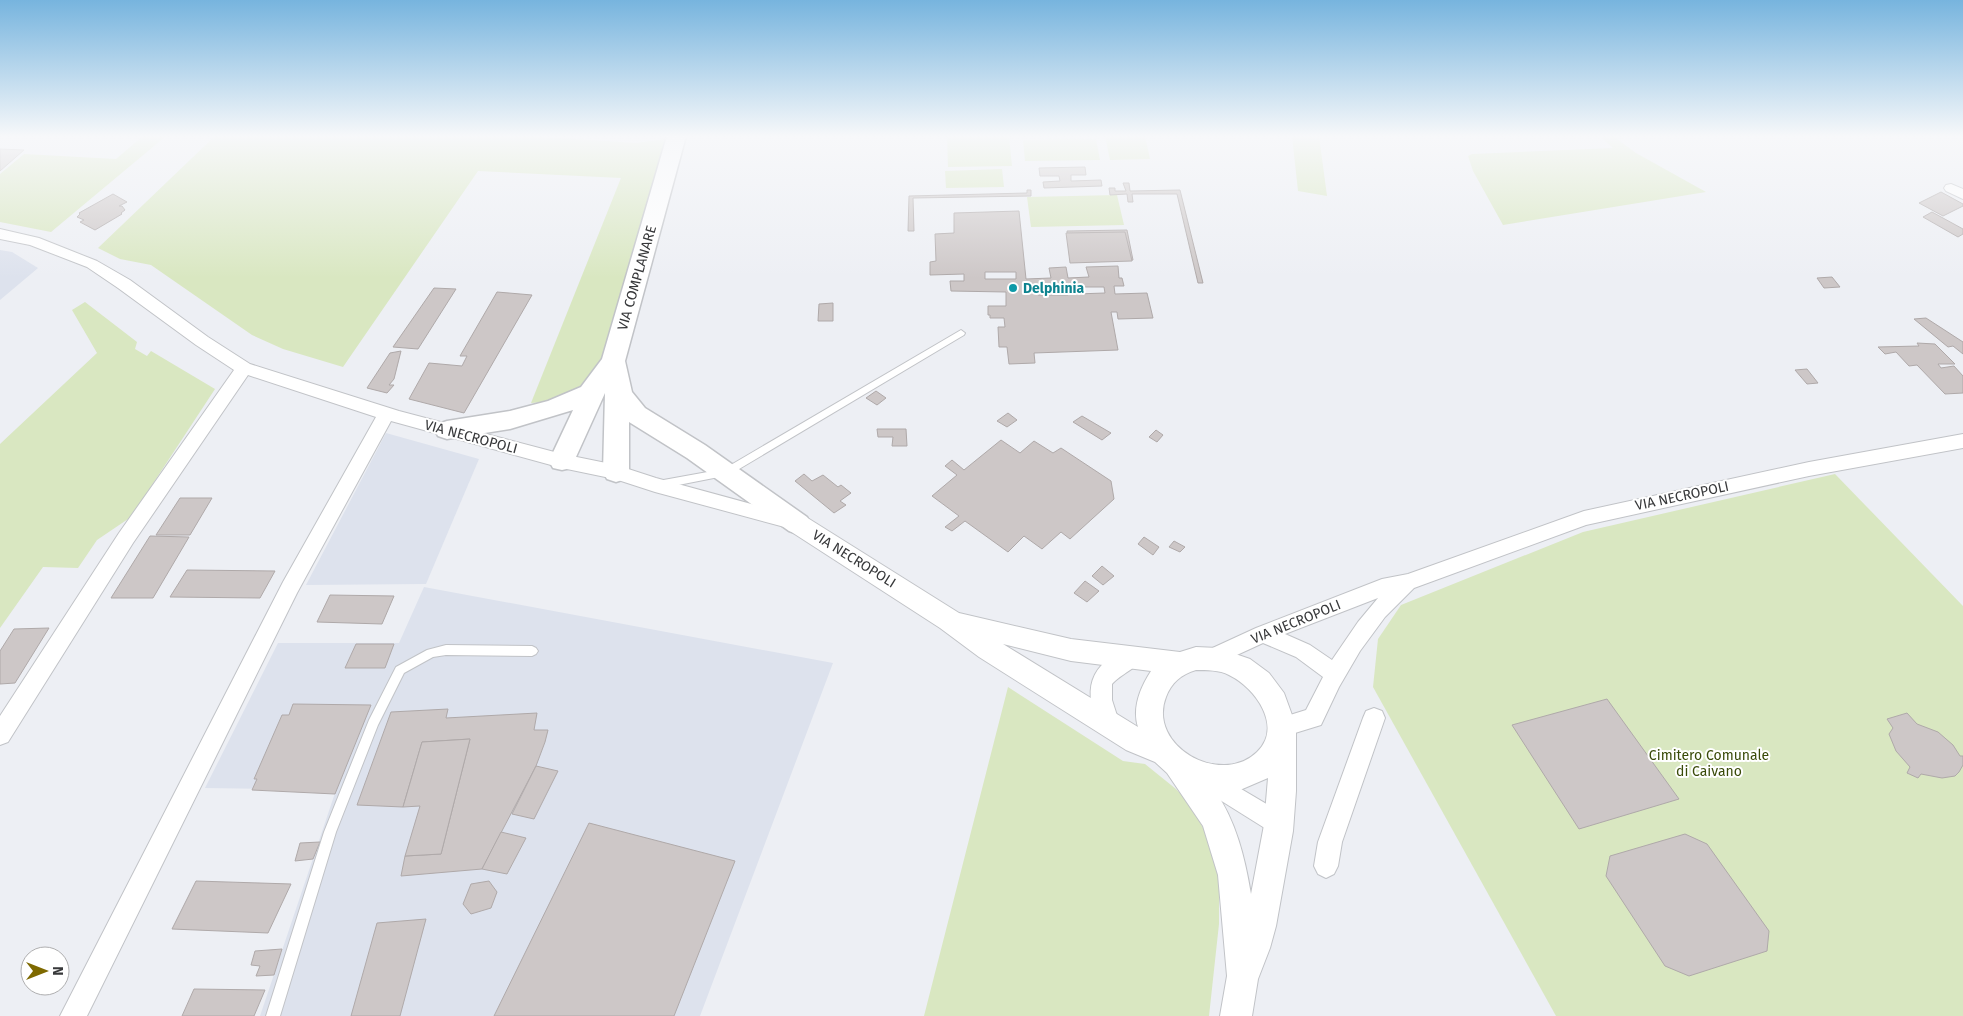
<svg xmlns="http://www.w3.org/2000/svg" width="1963" height="1016" font-family="'Fira Sans',sans-serif">
	<rect width="100%" height="100%" fill="#edeff4"/>
	<g fill="#dde2ed">
		<polygon points="0,250 12,252 38,268 0,300"/>
		<polygon points="386,433 479,459 426,584 306,585"/>
		<polygon points="424,587 833,663 700,1016 260,1016 336,790 205,788 278,643 399,643"/>
	</g>
	<g fill="#d9e7c1">
		<polygon points="143,136 166,136 51,232 0,222 0,174 24,154 116,159"/>
		<polygon points="215,136 529,136 636,143 666,139 598,370 590,383 556,401 531,403 621,178 478,171 343,367 283,349 252,335 151,265 120,259 98,248"/>
		<polygon points="947,136 1009,136 1012,166 948,167"/>
		<polygon points="1105,136 1145,136 1150,159 1110,160"/>
		<polygon points="1292,136 1319,136 1327,196 1298,191"/>
		<polygon points="1600,136 1613,136 1636,153 1706,192 1503,225 1473,171 1468,156 1472,154 1613,148"/>
		<polygon points="1096,139 1100,160 1025,161 1023,140"/>
		<polygon points="1002,169 1004,187 946,188 945,171"/>
		<polygon points="1117,195 1124,225 1031,227 1027,197"/>
		<polygon points="85,302 137,342 135,349 147,356 151,351 215,389 131,517 97,540 78,568 43,567 0,628 0,444 97,353 72,310"/>
		<polygon points="1835,474 1963,606 1963,1016 1556,1016 1373,687 1378,639 1401,605 1583,532"/>
		<polygon points="1008,687 1123,761 1145,764 1176,789 1192,806 1209,840 1219,875 1219,924 1209,1016 924,1016"/>
	</g>
	<g fill="#cdc7c7" stroke="#afa9a9" fill-rule="evenodd">
		<polygon points="0,149 24,150 0,171"/>
		<polygon points="1085,167 1086,175 1071,175 1071,181 1101,180 1102,186 1044,188 1043,182 1060,181 1059,176 1040,176 1039,168"/>
		<polygon points="1123,183 1129,183 1130,191 1180,190 1203,283 1198,283 1177,194 1132,194 1133,202 1128,202 1127,194 1110,195 1109,188 1115,188 1115,191 1126,191"/>
		<polygon points="1027,190 1031,190 1031,196 913,198 914,231 908,231 909,196 1027,193"/>
		<polygon points="1941,192 1963,204 1963,206 1943,216 1919,203"/>
		<polygon points="113,194 127,202 119,206 122,206 125,210 121,213 122,214 95,230 80,222 84,220 77,217 80,214 79,213"/>
		<path d="M 1019,211 L 1026,279 L 1051,278 L 1049,268 L 1066,267 L 1068,278 L 1089,277 L 1086,267 L 1118,266 L 1119,278 L 1122,278 L 1124,286 L 1114,286 L 1115,294 L 1147,293 L 1153,318 L 1118,319 L 1117,312 L 1111,312 L 1118,350 L 1034,353 L 1035,363 L 1009,364 L 1007,347 L 999,347 L 998,327 L 1005,327 L 1004,318 L 990,318 L 990,315 L 988,315 L 988,306 L 1006,306 L 1006,292 L 951,291 L 950,281 L 964,281 L 964,274 L 930,275 L 930,262 L 936,261 L 935,234 L 954,233 L 954,213 ZM 985,272 L 1016,272 L 1016,279 L 985,279 ZM 1076,287 L 1104,287 L 1105,293 L 1076,294 ZM 1066,288 L 1068,295 L 1038,295 L 1037,289 Z"/>
		<polygon points="1932,212 1963,229 1963,234 1958,237 1923,217"/>
		<polygon points="1127,230 1133,260 1072,262 1067,231"/>
		<polygon points="1125,232 1132,261 1070,263 1066,233"/>
		<polygon points="1832,277 1840,287 1824,288 1817,278"/>
		<polygon points="434,288 456,289 418,349 393,347"/>
		<polygon points="497,292 532,295 464,413 409,399 429,363 462,366 467,356 460,356"/>
		<polygon points="833,303 833,321 818,321 819,304"/>
		<polygon points="1926,318 1963,342 1963,354 1953,346 1948,347 1914,319"/>
		<polygon points="1917,343 1935,344 1955,364 1938,364 1941,368 1954,366 1963,376 1963,393 1945,394 1917,365 1909,366 1896,352 1885,354 1878,347 1919,346"/>
		<polygon points="401,351 394,379 389,385 394,385 387,393 367,388 390,353"/>
		<polygon points="1807,369 1818,383 1807,384 1795,370"/>
		<polygon points="876,391 886,398 877,405 866,398"/>
		<polygon points="1008,413 1017,420 1007,427 997,421"/>
		<polygon points="1082,416 1111,433 1102,440 1073,422"/>
		<polygon points="877,429 906,429 907,446 892,446 893,437 878,437"/>
		<polygon points="1156,430 1163,435 1157,442 1149,437"/>
		<polygon points="1001,440 1020,453 1034,441 1053,453 1061,448 1111,481 1114,499 1070,539 1061,532 1042,549 1024,536 1008,552 965,521 952,531 945,527 959,516 932,496 957,475 945,466 952,460 964,470"/>
		<polygon points="804,474 812,481 823,475 838,487 841,485 851,493 840,501 846,505 834,513 795,481"/>
		<polygon points="180,498 212,498 190,535 156,535"/>
		<polygon points="150,536 189,537 153,598 111,598"/>
		<polygon points="1144,537 1159,547 1153,555 1138,544"/>
		<polygon points="1174,541 1185,547 1180,552 1169,547"/>
		<polygon points="1102,566 1114,576 1103,585 1092,576"/>
		<polygon points="187,570 275,571 260,598 170,597"/>
		<polygon points="1085,581 1099,591 1087,602 1074,593"/>
		<polygon points="330,595 394,596 382,624 317,622"/>
		<polygon points="49,628 15,683 0,684 0,651 14,629"/>
		<polygon points="356,644 394,644 385,668 345,668"/>
		<polygon points="1607,699 1679,799 1579,829 1512,725"/>
		<polygon points="293,704 371,705 335,794 252,790 257,779 254,779 282,715 289,715"/>
		<polygon points="448,709 446,718 537,713 534,730 548,730 545,742 536,766 482,869 401,876 405,856 441,854 470,739 422,742 403,807 357,805 391,712"/>
		<polygon points="1907,713 1917,724 1938,732 1953,745 1960,756 1963,756 1963,765 1959,772 1955,776 1942,778 1921,774 1918,778 1907,773 1910,767 1896,751 1889,734 1893,728 1887,719"/>
		<polygon points="470,739 441,854 405,856 420,806 403,807 422,742"/>
		<polygon points="536,766 558,771 534,819 512,814"/>
		<polygon points="589,823 735,861 674,1016 494,1016"/>
		<polygon points="501,832 526,838 507,874 482,869"/>
		<polygon points="1685,834 1707,844 1769,931 1767,951 1689,976 1665,966 1606,876 1610,856"/>
		<polygon points="320,842 313,859 295,861 300,843"/>
		<polygon points="196,881 291,884 268,933 172,929"/>
		<polygon points="489,881 497,892 491,908 471,914 463,904 471,884"/>
		<polygon points="426,919 400,1016 351,1016 377,923"/>
		<polygon points="282,949 274,975 256,976 260,966 251,965 255,951"/>
		<polygon points="194,989 265,990 254,1016 182,1016"/>
	</g>
	<g fill="none" stroke-linecap="round" stroke-linejoin="round">
		<g stroke="#c1c3c7" stroke-width="2">
			<g id="service">
				<polygon points="961,330 965,333 964,335 729,475 658,489 653,485 658,481 724,469"/>
				<polygon points="446,645 532,646 536,648 538,651 536,654 532,656 446,655 433,657 404,673 378,725 336,832 280,1016 266,1016 324,832 369,720 396,667 427,650"/>
			</g>
		</g>
		<g stroke="#c1c3c7" stroke-width="2">
			<g id="minor">
				<polygon points="1951,184 1963,189 1963,199 1946,191 1944,188 1946,185"/>
				<polygon points="0,229 39,238 97,261 130,280 208,337 250,364 399,411 562,454 616,465 656,478 792,515 799,517 801,522 799,527 792,529 655,492 615,479 562,468 391,421 297,593 87,1016 60,1016 283,582 376,417 248,375 133,543 8,742 0,745 0,716 119,533 234,370 196,345 118,288 87,267 30,245 0,239"/>
				<path d="M 1963,434 L 1963,448 L 1809,476 L 1586,525 L 1414,588 L 1385,617 L 1360,651 L 1339,687 L 1321,725 L 1282,737 L 1274,734 L 1271,727 L 1274,720 L 1306,710 L 1323,677 L 1296,657 L 1263,643 L 1213,666 L 1206,663 L 1203,657 L 1206,651 L 1256,628 L 1382,579 L 1408,574 L 1584,511 L 1809,462 ZM 1378,598 L 1358,622 L 1332,660 L 1310,645 L 1285,634 Z"/>
				<path d="M 1133,647 L 1140,650 L 1143,656 C 1138,668 1121,674 1112,684 L 1112,700 L 1120,725 L 1117,732 L 1109,735 L 1101,732 C 1082,691 1087,663 1133,647 Z"/>
				<polygon points="1374,708 1382,711 1385,718 1342,842 1338,866 1334,874 1326,878 1318,874 1314,866 1318,842 1363,718 1366,711"/>
				<polygon points="1204,767 1287,816 1291,824 1287,832 1279,835 1271,832 1196,785 1193,778 1196,771"/>
			</g>
		</g>
		<g stroke="#c1c3c7" stroke-width="2">
			<path id="tertiary" d="M 798,515 L 806,517 L 959,613 L 1071,639 L 1180,652 L 1196,647 L 1218,648 L 1250,659 L 1269,673 L 1284,693 L 1296,726 L 1296,791 L 1293,831 L 1276,926 L 1270,948 L 1258,979 L 1252,1016 L 1220,1016 L 1227,976 L 1218,875 L 1203,826 L 1167,773 L 1155,762 L 1126,750 L 979,657 L 940,628 L 790,531 L 786,524 L 790,517 ZM 1003,644 L 1071,661 L 1151,671 C 1140,688 1132,708 1138,727 ZM 1196,670 C 1207,670 1219,670 1229,675 C 1256,688 1283,727 1257,752 C 1221,787 1147,746 1166,697 C 1171,683 1182,674 1196,670 ZM 1268,778 L 1264,825 L 1251,894 C 1245,858 1236,821 1215,791 L 1240,790 Z"/>
		</g>
		<g stroke="#c1c3c7" stroke-width="3">
			<polygon id="secondary" points="667,136 686,136 625,361 632,392 645,408 705,445 807,517 811,524 807,531 798,534 789,531 687,458 629,422 629,472 625,479 616,482 607,479 603,472 605,393 571,468 562,470 553,468 549,461 573,410 510,429 447,439 438,436 435,430 438,424 447,421 510,411 548,401 581,387 602,359"/>
		</g>
		<use href="#service" fill="#fff" fill-rule="evenodd"/>
		<use href="#minor" fill="#fff" fill-rule="evenodd"/>
		<use href="#tertiary" fill="#fff" fill-rule="evenodd"/>
		<use href="#secondary" fill="#fff" fill-rule="evenodd"/>
	</g>
	<linearGradient id="sky" x2="0" y2="1"><stop stop-color="#77b4de"/><stop offset="0.49" stop-color="#f7f8fa"/><stop offset="1" stop-color="#f7f8fa" stop-opacity="0"/></linearGradient>
	<rect width="1963" height="278" fill="url(#sky)"/>
	<circle fill="#0f9aa8" stroke="#fff" stroke-width="2" cx="1013" cy="288" r="5"/>
	<g text-anchor="middle" dominant-baseline="central" stroke-width="4" stroke-linejoin="round" paint-order="stroke">
		<g font-size="14" fill="#37383a" stroke="#fff">
			<text transform="translate(637 278) rotate(-74)">VIA COMPLANARE</text>
			<text transform="translate(471 437) rotate(15)">VIA NECROPOLI</text>
			<text transform="translate(1682 496) rotate(-12)">VIA NECROPOLI</text>
			<text transform="translate(854 559) rotate(32)">VIA NECROPOLI</text>
			<text transform="translate(1296 622) rotate(-22)">VIA NECROPOLI</text>
		</g>
		<g font-size="14" font-weight="bold" fill="#0d838f" stroke="#fff" text-anchor="start">
			<text x="1023" y="288">Delphinia</text>
		</g>
		<g font-size="14" fill="#394a08" stroke="#fff">
			<text x="1709" y="755">Cimitero Comunale<tspan x="1709" dy="16">di Caivano</tspan></text>
		</g>
	</g>
	<g transform="translate(45 971) rotate(90)"><circle r="24" fill="#ffffff" stroke="#afafb0"/>
	<path d="M0-4L9 19L0 12L-9 19Z" fill="#7e6900"/>
	<text y="-8" font-size="14" font-weight="bold" text-anchor="middle" fill="#37383a">N</text>
	</g>
</svg>
